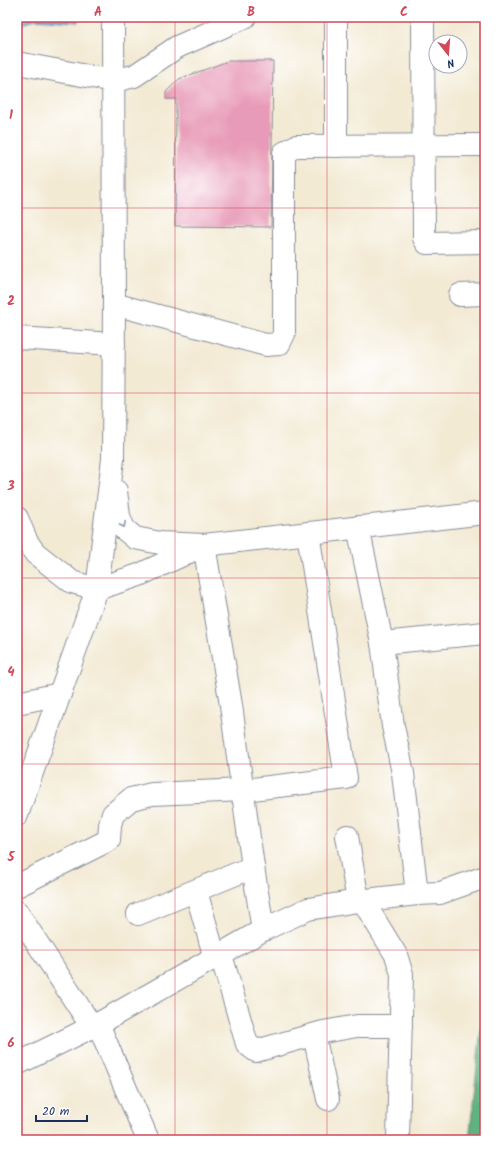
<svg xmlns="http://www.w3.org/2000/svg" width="502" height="1157" font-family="Kalam,sans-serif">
	<rect width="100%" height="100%" fill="#fff"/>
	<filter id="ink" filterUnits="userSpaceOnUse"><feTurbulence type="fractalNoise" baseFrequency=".025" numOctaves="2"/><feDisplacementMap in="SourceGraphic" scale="8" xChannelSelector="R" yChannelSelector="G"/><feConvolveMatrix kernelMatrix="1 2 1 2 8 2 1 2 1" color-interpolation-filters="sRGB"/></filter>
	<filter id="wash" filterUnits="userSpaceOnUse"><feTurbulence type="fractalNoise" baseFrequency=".012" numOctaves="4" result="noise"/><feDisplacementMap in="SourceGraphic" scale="16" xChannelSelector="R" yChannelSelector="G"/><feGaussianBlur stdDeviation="0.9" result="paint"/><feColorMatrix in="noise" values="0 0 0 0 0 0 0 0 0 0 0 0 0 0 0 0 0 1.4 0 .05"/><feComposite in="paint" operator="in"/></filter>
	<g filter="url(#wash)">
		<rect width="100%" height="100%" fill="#f3ead4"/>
		<polygon fill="#61b27e" stroke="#3e706e" points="485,993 485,1140 469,1140"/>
		<polygon fill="#68a0d6" stroke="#42689a" points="17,17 78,17 78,22 35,19 17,27"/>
		<g id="blocks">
			<polygon fill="#e89bb8" points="228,61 273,61 271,227 175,226 176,99 166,99 166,92 179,79"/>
		</g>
	</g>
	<g filter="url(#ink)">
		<use href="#blocks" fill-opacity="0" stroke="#878c99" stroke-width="1"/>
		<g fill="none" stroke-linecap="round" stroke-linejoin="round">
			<g stroke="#878c99" stroke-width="24">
				<g id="minor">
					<polyline points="336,17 336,146"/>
					<polyline points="423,17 424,238 427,243 485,242"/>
					<polyline points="17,63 114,81 134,76 177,47 245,17"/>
					<polyline points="460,295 485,294"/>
					<polyline points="114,304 266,345 279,344 284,334 284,153 296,146 485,145"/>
					<polyline points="17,338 114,344"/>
					<polyline points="116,491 119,516 124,529 135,538 160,543 204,545 231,705 253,867 263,930"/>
					<polyline points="17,518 27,542 35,553 72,582 97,589 139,575 204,545 485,513"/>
					<polyline points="358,527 382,643 393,726 403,773 417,894"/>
					<polyline points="382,643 485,633"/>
					<polyline points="17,703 60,694"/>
					<polyline points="17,815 97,589 113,459 114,304 113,17"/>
					<polyline points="347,836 358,901"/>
					<polyline points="17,886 109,840 110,825 113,814 131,799 152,794 244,790 346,778 308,533"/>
					<polyline points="196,891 215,958"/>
					<polyline points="363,901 396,955 402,974 398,1140"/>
					<polyline points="17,912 92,1027"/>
					<polyline points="138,914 253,867"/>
					<polyline points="221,955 247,1044 256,1051 323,1032 357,1026 401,1026"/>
					<polyline points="98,1024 148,1140"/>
					<polyline points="314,1035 328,1099"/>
					<polyline points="17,1064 98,1024 263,930 308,909 358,901 417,894 440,893 485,877"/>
				</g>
			</g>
			<use href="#minor" stroke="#fff" stroke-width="22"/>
		</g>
		<defs><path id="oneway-chevron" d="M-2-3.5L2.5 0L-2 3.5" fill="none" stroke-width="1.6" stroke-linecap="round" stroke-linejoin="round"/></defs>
		<use stroke="#8d97ae" href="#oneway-chevron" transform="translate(123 525) rotate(63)"/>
	</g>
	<path fill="none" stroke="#d1495b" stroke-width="1" stroke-opacity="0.55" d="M 175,17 L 175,1140M 327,17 L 327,1140M 17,208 L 485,208M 17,393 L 485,393M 17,578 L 485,578M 17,764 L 485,764M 17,950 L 485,950"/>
	<rect width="502" height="1157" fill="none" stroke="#fff" stroke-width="44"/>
	<g transform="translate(448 54) rotate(163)"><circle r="19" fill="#ffffff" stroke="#a4acbf"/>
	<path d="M0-3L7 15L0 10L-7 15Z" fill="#d1495b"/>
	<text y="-6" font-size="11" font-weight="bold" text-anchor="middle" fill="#1b2f5e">N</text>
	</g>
	<path d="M36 1115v6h51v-6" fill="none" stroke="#1b2f5e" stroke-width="2"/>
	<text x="42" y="1115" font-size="12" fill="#1b2f5e" stroke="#ffffff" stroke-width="3" paint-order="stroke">20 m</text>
	<rect x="22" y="22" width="458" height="1113" fill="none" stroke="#d1495b" stroke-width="1.5"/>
	<g font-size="13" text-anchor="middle" font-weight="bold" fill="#d1495b">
		<text x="98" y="16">A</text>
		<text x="251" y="16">B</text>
		<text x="404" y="16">C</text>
		<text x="11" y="119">1</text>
		<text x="11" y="305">2</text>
		<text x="11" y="490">3</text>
		<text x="11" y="676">4</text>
		<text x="11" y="861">5</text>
		<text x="11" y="1047">6</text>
	</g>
</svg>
